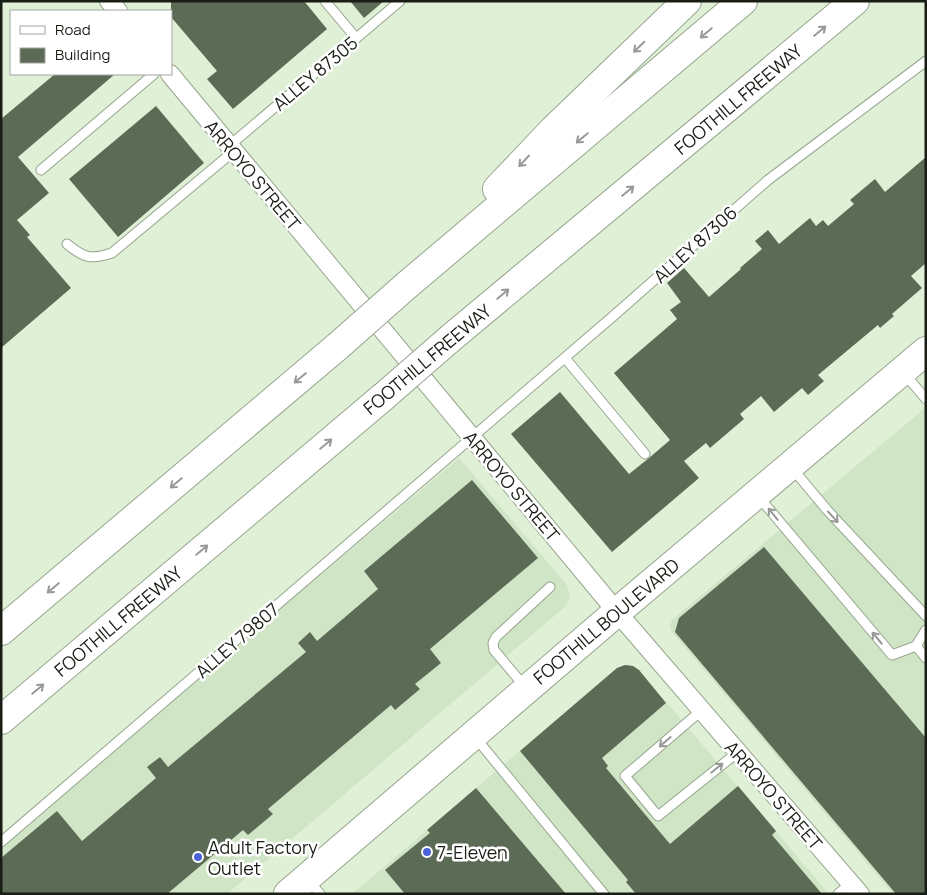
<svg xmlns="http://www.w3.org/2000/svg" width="927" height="895" font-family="Manrope,sans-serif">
	<rect width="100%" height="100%" fill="#dff0d7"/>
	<g fill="#d0e5c6">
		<polygon points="926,407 926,894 893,894 672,632 670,626 672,620"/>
		<polygon points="459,458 567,585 570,595 566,606 227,894 1,894 1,846"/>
		<polygon points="625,665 633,666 639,670 829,894 352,894 617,668"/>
	</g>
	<g fill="#5c6b55">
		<polygon points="171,1 304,1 327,29 233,109 207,79 217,71 171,17"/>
		<polygon points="350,1 384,1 364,18"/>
		<polygon points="55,74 115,74 18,157 49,193 17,220 30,235 27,237 71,288 1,348 1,119"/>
		<polygon points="156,106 204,163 118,237 69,179"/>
		<polygon points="926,157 926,263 911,276 922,288 892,314 894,316 880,328 878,325 818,375 824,381 808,395 802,388 774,412 761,396 740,414 744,419 710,448 706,443 684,461 699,478 612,552 511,434 560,392 629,474 649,458 670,440 614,373 677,319 670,310 681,302 667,283 684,268 709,297 741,269 740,268 762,249 755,241 768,230 779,244 810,218 816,226 823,220 828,226 854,204 850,200 875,179 885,192"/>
		<polygon points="472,480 538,558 430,649 441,663 415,684 420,689 395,710 391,705 268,809 273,814 248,835 243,830 167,894 1,894 1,858 57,811 82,841 156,778 147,767 160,757 168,767 306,652 298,643 310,632 317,641 378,589 364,571"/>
		<polygon points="764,547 926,738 926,894 896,894 675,632 679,618"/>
		<polygon points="625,665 633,666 639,670 666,703 602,758 608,766 606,768 670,844 738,786 776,831 772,835 822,894 636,894 626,882 628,880 520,751 617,668"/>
		<polygon points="476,788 566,894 405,894 385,870 430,833 427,830"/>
	</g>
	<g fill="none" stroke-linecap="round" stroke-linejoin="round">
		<g stroke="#96a68e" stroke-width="11">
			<g id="lane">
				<polyline points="325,1 356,38"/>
				<polyline points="229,146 400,1"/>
				<polyline points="41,170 154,74"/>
				<path d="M 67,244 C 84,258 91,260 112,253 L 234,151"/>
				<polyline points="565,358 645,454"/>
				<polyline points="903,372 926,399"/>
				<polyline points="792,468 827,510 926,616"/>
				<polyline points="758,496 892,655 916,646 926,630"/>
				<polyline points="916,646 926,658"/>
				<polyline points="525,687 494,650 493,643 496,637 550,587"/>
				<polyline points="702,710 625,776 658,816 738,752"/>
				<polyline points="475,737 604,894"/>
				<polyline points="1,842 611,318 768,180 926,61"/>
				<polyline points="309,881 320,894"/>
				<polyline points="838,894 851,883"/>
			</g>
		</g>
		<g stroke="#96a68e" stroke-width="20">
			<g id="street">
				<polyline points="109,1 118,11"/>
				<polyline points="170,74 617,612 860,894"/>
			</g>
		</g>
		<g stroke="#96a68e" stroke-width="30">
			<polyline id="primary" points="288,894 617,612 926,351"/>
		</g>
		<g stroke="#96a68e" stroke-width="30">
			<g id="highway">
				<polyline points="497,189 554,129 687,1"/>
				<polyline points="407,285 743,1"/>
				<polyline points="452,337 855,1"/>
				<polyline points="1,631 338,346"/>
				<polyline points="1,720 383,397"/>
			</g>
		</g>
		<use href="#lane" stroke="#fff" stroke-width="9"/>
		<use href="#street" stroke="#fff" stroke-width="18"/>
		<use href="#primary" stroke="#fff" stroke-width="28"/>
		<use href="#highway" stroke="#fff" stroke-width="28"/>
		<g stroke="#96a68e" stroke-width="30" stroke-linecap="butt">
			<g id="highway-bridge">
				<polyline points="338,346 407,285"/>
				<polyline points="383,397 452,337"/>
			</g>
		</g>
		<use href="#highway-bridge" stroke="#fff" stroke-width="28"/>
	</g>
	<defs><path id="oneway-shaft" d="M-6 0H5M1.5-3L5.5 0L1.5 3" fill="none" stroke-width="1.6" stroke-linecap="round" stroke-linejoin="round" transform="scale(1.25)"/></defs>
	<g stroke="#979a96">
		<use href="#oneway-shaft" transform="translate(820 31) rotate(-40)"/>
		<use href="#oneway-shaft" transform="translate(706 33) rotate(140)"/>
		<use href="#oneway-shaft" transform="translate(639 47) rotate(136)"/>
		<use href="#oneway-shaft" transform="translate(582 138) rotate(140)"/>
		<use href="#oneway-shaft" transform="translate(524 161) rotate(133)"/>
		<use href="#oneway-shaft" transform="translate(628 191) rotate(-40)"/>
		<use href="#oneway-shaft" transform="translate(503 294) rotate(-40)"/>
		<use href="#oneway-shaft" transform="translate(300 378) rotate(140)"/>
		<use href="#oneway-shaft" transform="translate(326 444) rotate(-40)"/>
		<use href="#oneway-shaft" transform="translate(176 483) rotate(140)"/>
		<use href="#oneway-shaft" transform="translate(773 514) rotate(-129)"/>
		<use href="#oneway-shaft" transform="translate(833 517) rotate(47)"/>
		<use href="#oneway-shaft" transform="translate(202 550) rotate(-40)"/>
		<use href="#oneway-shaft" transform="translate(53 588) rotate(140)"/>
		<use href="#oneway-shaft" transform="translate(877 638) rotate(-130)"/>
		<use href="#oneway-shaft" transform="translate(38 689) rotate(-40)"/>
		<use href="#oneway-shaft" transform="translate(665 742) rotate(139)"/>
		<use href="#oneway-shaft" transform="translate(717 768) rotate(-39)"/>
	</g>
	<g fill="#4b64d9" stroke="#fff" stroke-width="2">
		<circle cx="427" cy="852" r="5"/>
		<circle cx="198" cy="857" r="5"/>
	</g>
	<g text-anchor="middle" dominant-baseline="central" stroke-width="5" stroke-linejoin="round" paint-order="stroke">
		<g font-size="18" fill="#181e15" stroke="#fff">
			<text transform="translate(315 73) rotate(-40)">ALLEY 87305</text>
			<text transform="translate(738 99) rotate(-40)">FOOTHILL FREEWAY</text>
			<text transform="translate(253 175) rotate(50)">ARROYO STREET</text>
			<text transform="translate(695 244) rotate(-42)">ALLEY 87306</text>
			<text transform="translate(427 359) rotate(-40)">FOOTHILL FREEWAY</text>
			<text transform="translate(512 486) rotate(50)">ARROYO STREET</text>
			<text transform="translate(118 621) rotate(-40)">FOOTHILL FREEWAY</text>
			<text transform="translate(606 621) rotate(-40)">FOOTHILL BOULEVARD</text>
			<text transform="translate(237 640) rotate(-41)">ALLEY 79807</text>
			<text transform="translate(774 795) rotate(49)">ARROYO STREET</text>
		</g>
		<g font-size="18" fill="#181e15" stroke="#fff" text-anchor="start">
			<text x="208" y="847">Adult Factory<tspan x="208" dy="21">Outlet</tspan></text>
			<text x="437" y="852">7-Eleven</text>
		</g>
	</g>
	<rect width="927" height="895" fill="none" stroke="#181e15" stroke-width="5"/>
	<rect x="10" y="10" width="162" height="65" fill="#ffffff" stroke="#a3a5a1"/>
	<rect x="20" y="26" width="25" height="8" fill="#ffffff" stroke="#a3a5a1"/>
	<text x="55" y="35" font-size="15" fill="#181e15">Road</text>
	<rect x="20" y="48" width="25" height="15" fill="#5c6b55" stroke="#a3a5a1"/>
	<text x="55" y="60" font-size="15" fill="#181e15">Building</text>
</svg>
